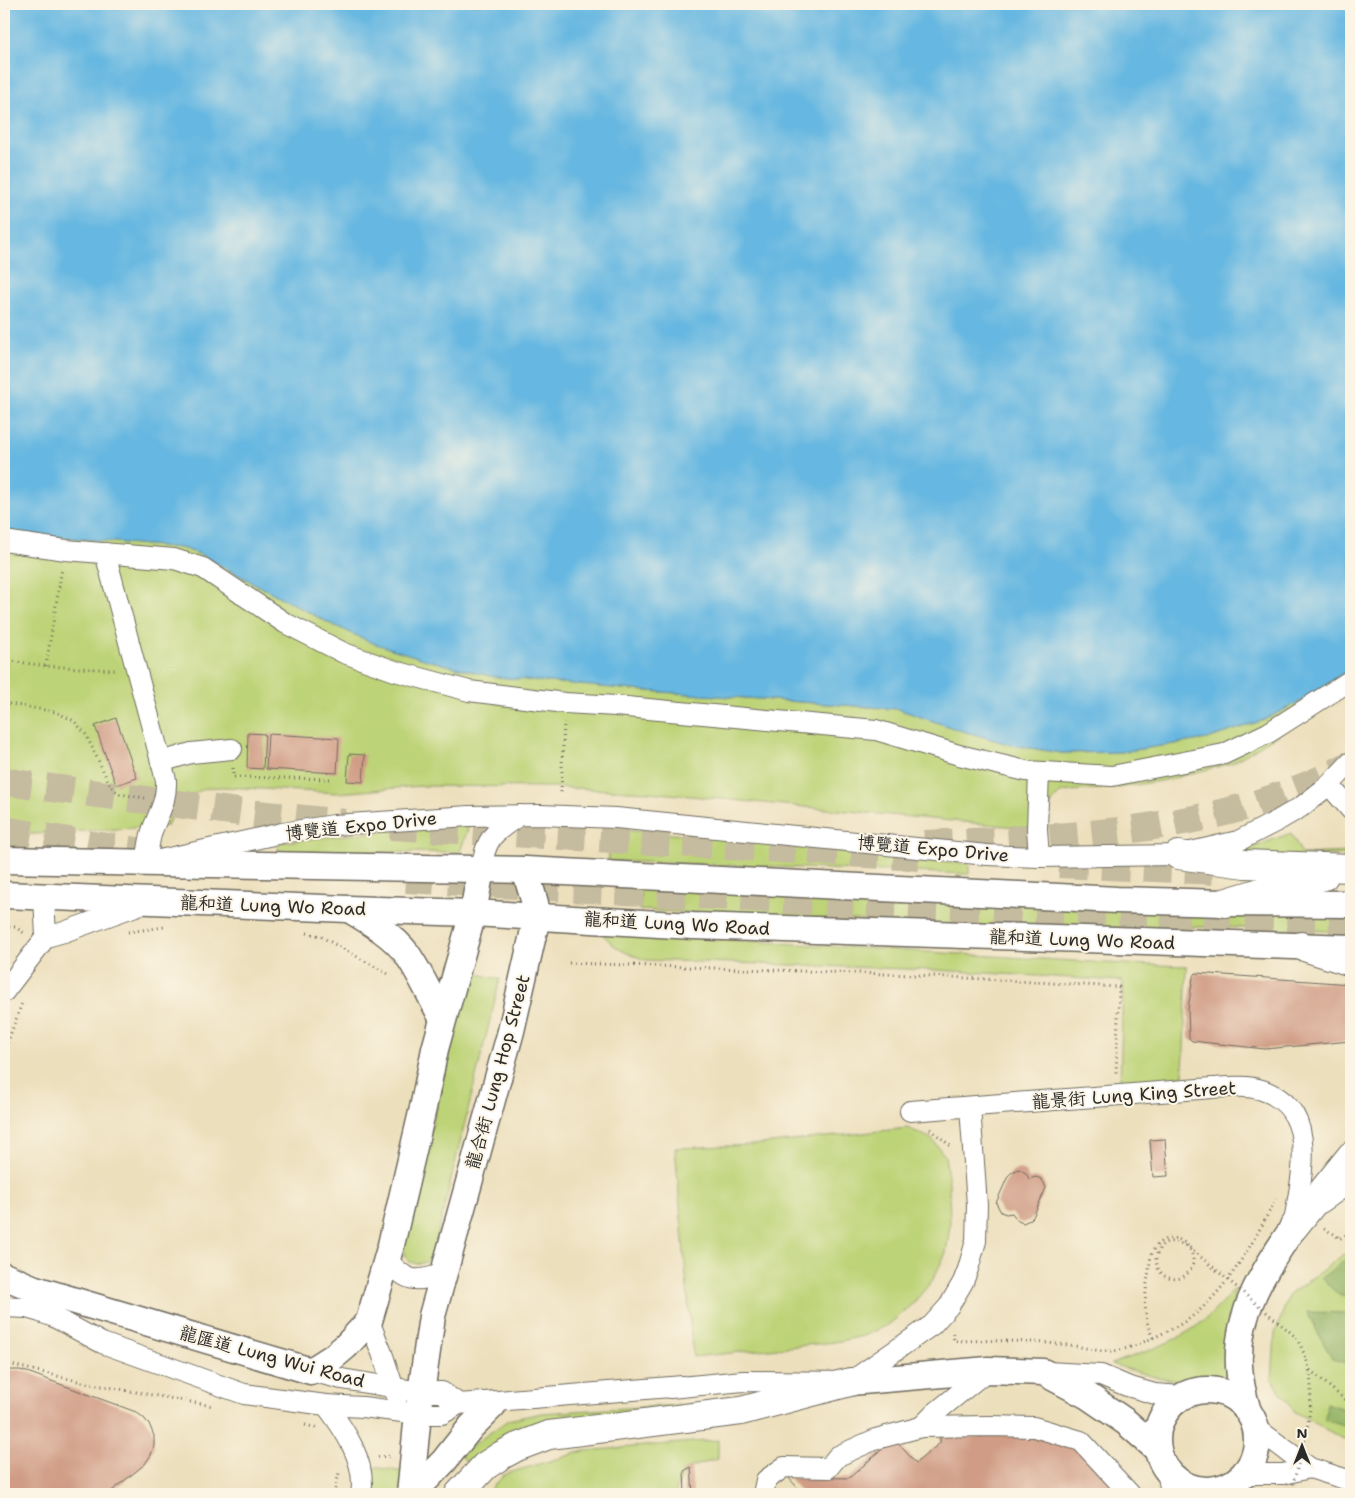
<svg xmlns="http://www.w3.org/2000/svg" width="1355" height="1498" font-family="'Shantell Sans','LXGW WenKai TC',sans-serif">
	<rect width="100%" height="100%" fill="#fcf5e5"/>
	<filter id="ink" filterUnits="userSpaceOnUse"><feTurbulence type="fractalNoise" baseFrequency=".02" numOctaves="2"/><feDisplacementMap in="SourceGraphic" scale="10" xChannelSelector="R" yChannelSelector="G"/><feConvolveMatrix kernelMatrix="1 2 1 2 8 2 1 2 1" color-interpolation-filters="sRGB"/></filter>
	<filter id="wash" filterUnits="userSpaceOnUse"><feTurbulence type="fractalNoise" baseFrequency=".0096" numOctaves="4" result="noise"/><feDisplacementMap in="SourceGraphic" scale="20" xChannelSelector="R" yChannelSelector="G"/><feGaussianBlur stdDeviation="1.12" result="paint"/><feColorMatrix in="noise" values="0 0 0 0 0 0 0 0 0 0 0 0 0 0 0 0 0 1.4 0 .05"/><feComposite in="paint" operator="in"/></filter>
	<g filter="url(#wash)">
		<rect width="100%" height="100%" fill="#ecdfbc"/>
		<g fill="#bdd377" stroke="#747f51">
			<path d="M 4,532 L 181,548 L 197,553 L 329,623 L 373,643 L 427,660 L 495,677 L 634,690 L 898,709 L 959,730 L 1012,745 L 1061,753 L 1121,752 L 1207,739 L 1264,720 L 1305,699 L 1351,668 L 1351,689 L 1232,763 L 1166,780 L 1123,787 L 1070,791 L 1060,793 L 1053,801 L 1049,810 L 1047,830 L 648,792 L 553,787 L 421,786 L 338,793 L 225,787 C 220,787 214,787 208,788 C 191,792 172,810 167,826 L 18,835 L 4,831 Z"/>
			<polygon points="469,826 460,852 284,853 279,851 278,847 279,844 283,842 392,830"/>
			<polygon points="610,829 722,838 969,864 969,874 608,861"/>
			<polygon points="1291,833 1302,854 1351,852 1351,855 1247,856 1244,853 1245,850"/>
			<polygon points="641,882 1351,914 1351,932 1216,927 1016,928 639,910"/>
			<path d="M 601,932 L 1123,964 L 1187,966 L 1183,1076 L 1120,1083 L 1123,981 L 935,970 L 646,960 C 625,953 614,949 601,932 Z"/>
			<path d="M 469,972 L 500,979 L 433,1253 L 426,1262 C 412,1267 403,1260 403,1246 Z"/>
			<polygon points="908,1128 932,1139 945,1156 949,1182 950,1225 946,1253 932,1281 911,1306 888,1325 864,1336 835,1342 693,1357 675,1148 753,1145"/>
			<polygon points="1351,1249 1351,1441 1341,1438 1295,1412 1272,1380 1275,1333 1289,1295"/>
			<path d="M 1235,1289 L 1227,1339 L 1227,1379 L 1205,1376 L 1180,1381 L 1151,1376 L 1111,1364 C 1145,1352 1181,1341 1208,1317 C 1217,1309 1226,1298 1235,1289 Z"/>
			<polygon points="694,1404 470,1467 460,1454 508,1420 542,1413"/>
			<polygon points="718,1440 718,1459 691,1467 684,1471 675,1494 486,1494 505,1474 584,1451"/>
			<polygon points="374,1467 404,1472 400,1494 373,1494"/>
		</g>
		<g fill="#96b568" stroke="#60704a">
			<polygon points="1351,1256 1351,1296 1340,1296 1321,1278"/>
			<polygon points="1307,1312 1351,1313 1351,1364 1332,1359"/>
			<polygon points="1327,1403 1351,1412 1351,1428 1325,1420"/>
		</g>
		<polygon fill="#66b7e1" stroke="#487186" points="4,4 1351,4 1351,668 1305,699 1264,720 1207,739 1121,752 1061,753 1012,745 959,730 898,709 634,690 495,677 427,660 373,643 329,623 197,553 181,548 4,532"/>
		<g id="blocks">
			<g fill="#d09c85">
				<polygon points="116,718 137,778 116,785 95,726"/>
				<polygon points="248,733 265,734 263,769 247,768"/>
				<polygon points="268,734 339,738 337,773 266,769"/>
				<polygon points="349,754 365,755 363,782 347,781"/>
				<polygon points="1196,973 1351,984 1351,1041 1265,1049 1192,1041 1189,1038 1188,1009 1193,977"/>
				<polygon points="1165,1139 1168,1176 1153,1177 1150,1140"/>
				<polygon points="1019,1169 1026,1173 1029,1179 1036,1177 1041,1179 1044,1183 1046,1188 1033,1217 1030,1220 1023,1223 1018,1221 1012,1213 1006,1214 1001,1212 996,1203 1008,1176 1012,1172"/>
				<polygon points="10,1370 20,1370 30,1373 136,1412 144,1418 150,1426 154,1436 154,1446 151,1455 145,1464 108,1494 4,1494 4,1372"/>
				<polygon points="989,1430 1035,1432 1042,1440 1079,1444 1127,1494 803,1494 788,1477 849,1478 894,1439 916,1463 940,1443 940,1435 981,1437"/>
				<polygon points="691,1467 693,1494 685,1494 684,1471"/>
			</g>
		</g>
	</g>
	<g filter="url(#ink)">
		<use href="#blocks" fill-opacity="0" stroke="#6f6a5e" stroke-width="1"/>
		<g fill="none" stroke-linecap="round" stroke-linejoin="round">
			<g stroke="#c5bb9f" stroke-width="28" stroke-dasharray="28 14" stroke-linecap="butt">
				<polyline points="4,781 28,785 247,813 345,823"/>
				<polyline points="390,826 919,857"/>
				<polyline points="4,830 92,845 160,854"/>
				<path d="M 924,844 C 1064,838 1227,833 1351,764"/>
				<polyline points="1059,864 1221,871"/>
				<polyline points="406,879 1120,918 1351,920"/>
			</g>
			<g stroke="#6f6a5e" stroke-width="22">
				<g id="minor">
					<polyline points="4,541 66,550 174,559 203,568 285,623 344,653 395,671 469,691 565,703 616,706 876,730 959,755 1026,771 1112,776 1224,754 1268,733 1351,680"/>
					<path d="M 105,553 L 166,780 C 167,801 159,812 152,831 C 149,840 148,852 146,863 L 282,833 L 334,825 L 469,816 L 540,815 L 616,818 L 987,855 L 1039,857 L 1178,855 L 1238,841 L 1277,821 L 1301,807 L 1329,785 L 1351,762"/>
					<polyline points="161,762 191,753 232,749"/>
					<polyline points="1039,772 1037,829 1039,857"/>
					<polyline points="1329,785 1351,810"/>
					<path d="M 481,869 C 486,837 493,833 520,815"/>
					<polyline points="44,897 46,937"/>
					<polyline points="4,992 46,937 64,932 141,904"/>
					<path d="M 910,1111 L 1212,1088 C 1228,1087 1246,1085 1262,1090 C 1322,1110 1300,1181 1293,1228"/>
					<polyline points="1321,1203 1351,1182"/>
					<path d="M 387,1259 C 406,1283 416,1283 444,1273"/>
					<polyline points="4,1307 26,1308 40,1312 54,1317 102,1343 244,1394 326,1405 363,1407 418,1414 442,1414 459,1404 683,1386"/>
					<polyline points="369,1321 382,1353 397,1398"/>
					<polyline points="311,1371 342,1379 421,1392 442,1392 459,1404"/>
					<polyline points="1047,1372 1101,1375 1127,1386 1155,1394 1181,1396"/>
					<polyline points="670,1388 743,1381 850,1382 932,1325 949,1306 963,1282 968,1269 976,1241 977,1205 970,1107"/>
					<path d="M 326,1405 C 344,1429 367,1462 361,1494"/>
					<polyline points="921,1427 935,1413 988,1370"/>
					<polyline points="1256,1428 1310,1468 1351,1481"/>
					<polyline points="1167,1470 1171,1494"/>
					<polyline points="1244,1474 1283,1474 1310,1468"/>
					<polyline points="763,1494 766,1480 784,1467 828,1468 838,1456 876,1439 921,1427 989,1426 1034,1427 1081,1441 1130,1494"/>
					<polyline points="1220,1494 1225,1486"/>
				</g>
			</g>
			<g stroke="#6f6a5e" stroke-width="29">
				<g id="major">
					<polyline points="4,860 525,870 1117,900 1224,903 1351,904"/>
					<polyline points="4,895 348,909 473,913 693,926 1351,948"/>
					<path d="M 349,909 C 369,921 393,935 407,954 C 421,974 431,998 443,1019"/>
					<polyline points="4,1276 35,1289 311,1371 333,1357 346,1346 369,1321 391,1245 423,1108 435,1049 473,913 481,869"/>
					<polyline points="850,1382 988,1370 1043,1372 1088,1396 1126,1422 1158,1450"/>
					<circle cx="1207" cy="1440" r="50"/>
					<path d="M 1247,1408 C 1243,1395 1240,1381 1239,1366 C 1236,1313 1264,1270 1293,1228"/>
					<polyline points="410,1494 418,1414 432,1316 511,1031 537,917 535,903 525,870"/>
					<polyline points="412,1494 444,1461 471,1427 493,1405"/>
				</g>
			</g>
			<g stroke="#6f6a5e" stroke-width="30">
				<g id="highway">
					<polyline points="1178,855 1245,864 1351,868"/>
					<polyline points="1224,903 1277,887 1324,876"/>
					<polyline points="1301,946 1351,962"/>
					<polyline points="1293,1228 1351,1156"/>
					<polyline points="459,1494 485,1466 502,1455 517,1447 549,1435 741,1411 850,1382"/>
				</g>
			</g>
			<g stroke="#6f6a5e" stroke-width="3" stroke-dasharray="1 4" stroke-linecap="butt">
				<polyline points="4,660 46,666 115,670"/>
				<polyline points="46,666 62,568"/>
				<polyline points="4,703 56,712 74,721 85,733 111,787 120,794 145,798"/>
				<polyline points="233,768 233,777 334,779"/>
				<polyline points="561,792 564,722"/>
				<polyline points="4,927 15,927 24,933"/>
				<polyline points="128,932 164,927"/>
				<polyline points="307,933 320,936 390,975"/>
				<polyline points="569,963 915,975 1119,987 1116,1075"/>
				<polyline points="4,1052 22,1003"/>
				<polyline points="930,1129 952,1147"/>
				<polyline points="1324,1229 1336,1235 1339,1239 1351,1232"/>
				<path d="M 953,1333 L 954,1341 C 992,1340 1030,1341 1068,1345 C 1081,1346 1093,1351 1106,1351 C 1123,1352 1138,1344 1153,1338 C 1142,1316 1145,1294 1149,1270 C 1150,1263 1150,1254 1155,1248 C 1168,1228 1195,1241 1193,1264"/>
				<path d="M 1153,1338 C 1167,1331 1182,1325 1194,1315 C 1231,1285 1254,1240 1276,1199"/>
				<polyline points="4,1363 86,1383 213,1406"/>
				<polyline points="1310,1370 1351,1405"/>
				<polyline points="305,1425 318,1428"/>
				<polyline points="378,1457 391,1456"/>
				<polyline points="334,1494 339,1473"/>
			</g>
			<use href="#minor" stroke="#fff" stroke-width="20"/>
			<use href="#major" stroke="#fff" stroke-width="26"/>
			<use href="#highway" stroke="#fff" stroke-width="28"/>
			<path stroke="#6f6a5e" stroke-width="3" stroke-dasharray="1 4" stroke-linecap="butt" d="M 1193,1264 C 1185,1287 1156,1282 1156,1258 C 1161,1236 1175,1240 1190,1248 L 1296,1337 C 1301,1347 1307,1358 1309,1369 C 1317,1407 1300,1458 1290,1494"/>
		</g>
	</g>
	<g text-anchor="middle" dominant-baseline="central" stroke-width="4" stroke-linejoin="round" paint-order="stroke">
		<g font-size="18" fill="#2b2b2b" stroke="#fcf5e5">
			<text transform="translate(361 826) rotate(-6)">博覽道 Expo Drive</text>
			<text transform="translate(933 849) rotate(5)">博覽道 Expo Drive</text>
			<text transform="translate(273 906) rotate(2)">龍和道 Lung Wo Road</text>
			<text transform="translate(677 924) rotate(3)">龍和道 Lung Wo Road</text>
			<text transform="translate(1082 940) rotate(2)">龍和道 Lung Wo Road</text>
			<text transform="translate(498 1072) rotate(-75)">龍合街 Lung Hop Street</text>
			<text transform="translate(1134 1095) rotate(-4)">龍景街 Lung King Street</text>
			<text transform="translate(272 1357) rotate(15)">龍匯道 Lung Wui Road</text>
		</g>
	</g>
	<rect width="1355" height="1498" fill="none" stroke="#fcf5e5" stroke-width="20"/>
	<g transform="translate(1302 1446)" stroke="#fcf5e5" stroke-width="4" paint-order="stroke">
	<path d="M0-4L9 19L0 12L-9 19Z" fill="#2b2b2b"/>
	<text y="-8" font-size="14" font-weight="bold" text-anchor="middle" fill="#2b2b2b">N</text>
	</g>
</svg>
